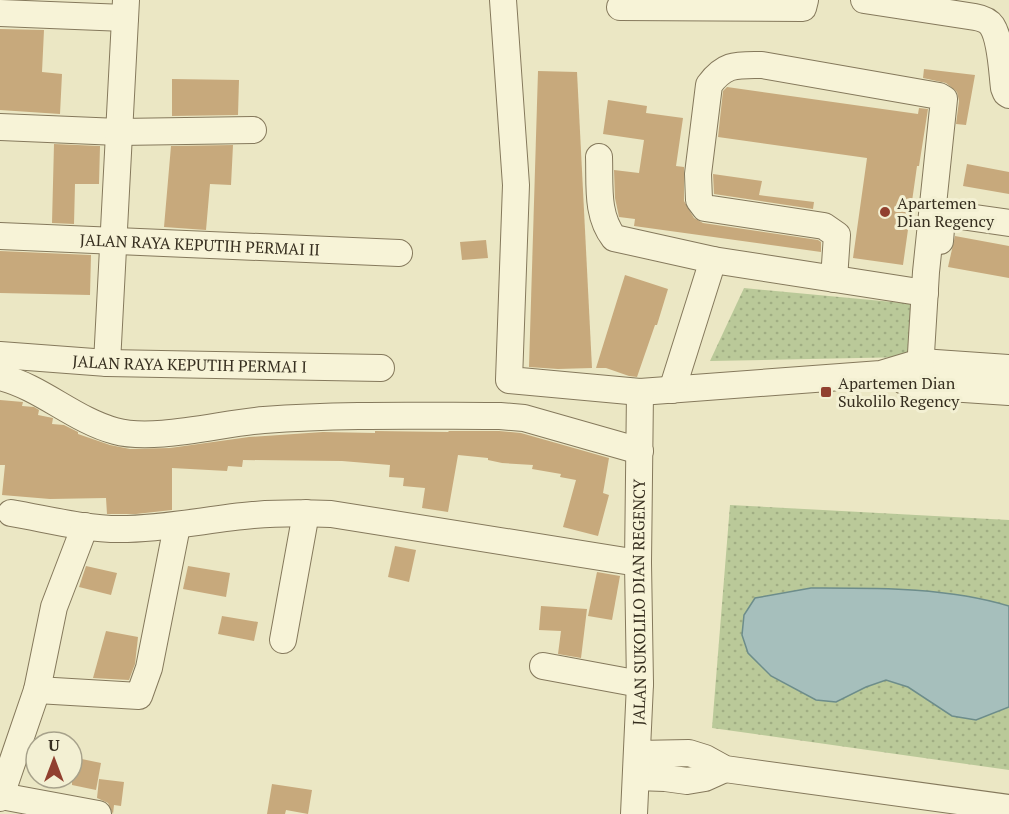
<svg xmlns="http://www.w3.org/2000/svg" width="1009" height="814" font-family="'PT Serif',serif">
	<defs>
		<pattern id="park-dots" width="8" height="8" patternUnits="userSpaceOnUse" patternTransform="scale(1.5)"><rect width="8" height="8" fill="#bac999"/><path d="M2 2h.1M6 6h.1" fill="none" stroke="#a0ad83" stroke-width="1.8" stroke-linecap="round"/></pattern>
	</defs>
	<rect width="100%" height="100%" fill="#ebe7c4"/>
	<g fill="url(#park-dots)">
		<polygon points="744,288 914,304 908,357 710,361"/>
		<polygon points="730,505 1009,520 1009,770 712,728"/>
	</g>
	<path fill="#a6bfbc" stroke="#6d8d8b" stroke-width="1.5" d="M 811,588 C 877,588 946,587 1009,606 L 1009,707 L 976,720 L 952,716 L 908,687 L 886,680 L 866,687 L 836,702 L 816,700 L 771,676 L 748,653 L 742,635 L 744,615 L 755,598 Z"/>
	<g fill="#c7a97c">
		<polygon points="0,29 44,30 42,72 62,74 60,114 0,110"/>
		<polygon points="924,69 975,75 966,125 956,124 959,101 957,92 946,83 923,78"/>
		<polygon points="538,71 577,72 592,368 558,369 529,367"/>
		<polygon points="172,79 239,80 238,115 172,116"/>
		<polygon points="727,87 918,114 919,108 928,109 919,166 917,166 903,265 853,258 867,158 718,137 723,91"/>
		<polygon points="608,100 647,106 646,113 683,118 676,166 684,167 684,201 694,218 703,223 818,240 821,242 821,252 634,226 635,219 619,217 615,198 614,170 639,173 644,140 603,134"/>
		<polygon points="54,144 100,146 99,184 75,184 74,224 52,223"/>
		<polygon points="233,145 231,185 210,184 206,230 164,227 171,146"/>
		<polygon points="967,164 1009,172 1009,194 963,186"/>
		<polygon points="713,174 762,181 759,195 814,202 813,209 714,194"/>
		<polygon points="955,236 1009,246 1009,278 948,267"/>
		<polygon points="486,240 488,258 462,260 460,242"/>
		<polygon points="0,251 91,255 90,295 0,293"/>
		<polygon points="625,275 668,289 657,325 655,325 637,377 629,376 606,368 596,368"/>
		<polygon points="0,400 23,402 22,406 34,407 39,410 38,415 53,418 52,424 64,425 78,432 78,434 110,445 130,449 170,448 249,437 323,432 375,433 375,431 448,432 449,431 499,431 521,433 609,458 603,493 609,495 598,536 563,527 576,480 560,477 561,474 532,469 533,465 502,463 488,460 488,458 458,455 448,512 422,508 425,488 403,486 404,478 389,477 390,465 342,461 243,460 242,467 228,466 227,471 172,468 172,510 136,514 107,514 106,498 50,499 2,495 5,465 0,465"/>
		<polygon points="395,546 416,550 409,582 388,577"/>
		<polygon points="86,566 117,573 111,595 79,587"/>
		<polygon points="188,566 230,573 226,597 183,589"/>
		<polygon points="597,572 620,576 612,620 588,616"/>
		<polygon points="541,606 587,609 581,658 558,654 561,631 539,630"/>
		<polygon points="222,616 258,622 254,641 218,634"/>
		<polygon points="106,631 138,637 135,664 129,680 93,678"/>
		<polygon points="72,757 101,763 96,790 72,785"/>
		<polygon points="99,779 124,782 121,806 114,805 113,814 108,803 97,798"/>
		<polygon points="272,784 312,790 308,814 286,810 285,814 267,814"/>
	</g>
	<g fill="none" stroke-linecap="round" stroke-linejoin="round">
		<g stroke="#85795c" stroke-width="28">
			<g id="minor">
				<polyline points="503,0 516,185 509,380 640,392 881,374 921,362 1009,368"/>
				<path d="M 864,0 L 975,17 C 981,18 988,20 992,26 C 1001,40 1002,72 1004,88 L 1006,93 L 1009,95"/>
				<polyline points="620,7 803,8 805,0"/>
				<polyline points="0,13 125,18"/>
				<polyline points="0,127 119,132 253,130"/>
				<path d="M 599,157 C 600,185 596,215 614,238 L 713,260"/>
				<path id="s1" d="M 0,236 L 399,253"/>
				<polyline points="940,241 942,217 947,214 1009,223"/>
				<path d="M 834,279 L 837,235 L 824,226 L 705,208 L 699,200 L 698,174 L 709,85 C 725,63 737,65 762,65 L 939,96 L 944,99 L 926,272 L 919,386"/>
				<path id="s2" d="M 0,355 L 107,363 L 381,368"/>
				<polyline points="107,363 126,0"/>
				<path d="M 0,377 C 41,387 74,420 115,431 C 154,442 222,423 264,420 C 342,414 422,416 500,416 L 524,418 L 640,451"/>
				<polyline points="904,381 919,386 1009,392"/>
				<polyline points="672,390 713,260 925,293"/>
				<path d="M 11,513 C 47,519 83,529 120,529 C 165,529 208,519 253,515 C 278,513 305,513 331,514 L 638,563"/>
				<polyline points="283,640 306,513"/>
				<polyline points="543,666 640,684"/>
				<polyline points="37,690 139,696 149,668 177,526"/>
				<polyline points="637,754 689,753 705,758 725,769 1009,808"/>
				<polyline points="636,777 665,778 687,781 705,778 725,769"/>
				<polyline points="1,796 98,814"/>
				<polyline points="0,798 37,690 54,607 85,526"/>
				<path id="s3" d="M 634,814 L 640,684 L 638,563 L 640,392"/>
			</g>
		</g>
		<use href="#minor" stroke="#f7f3d7" stroke-width="26"/>
	</g>
	<g fill="#91402f" stroke="#f3f0d3" stroke-width="2">
		<circle cx="885" cy="212" r="6"/>
		<rect x="820" y="386" width="12" height="12" rx="3"/>
	</g>
	<g text-anchor="middle" dominant-baseline="central" stroke-width="6" stroke-linejoin="round" paint-order="stroke">
		<g font-size="16" fill="#362e1f" stroke="#f3f0d3" text-anchor="start">
			<text x="897" y="203">Apartemen<tspan x="897" dy="18">Dian Regency</tspan></text>
			<text x="838" y="383">Apartemen Dian<tspan x="838" dy="18">Sukolilo Regency</tspan></text>
		</g>
		<g font-size="16" fill="#362e1f" stroke="#f3f0d3">
			<text stroke="none"><textPath href="#s1" startOffset="200">JALAN RAYA KEPUTIH PERMAI II</textPath></text>
			<text stroke="none"><textPath href="#s2" startOffset="190">JALAN RAYA KEPUTIH PERMAI I</textPath></text>
			<text stroke="none"><textPath href="#s3" startOffset="212">JALAN SUKOLILO DIAN REGENCY</textPath></text>
		</g>
	</g>
	<g transform="translate(54 760)"><circle r="28" fill="#f3f0d3" stroke="#a7a28b" stroke-width="1.5"/>
	<path d="M0-4.5L10 22L0 15L-10 22Z" fill="#91402f"/>
	<text y="-9" font-size="16" font-weight="bold" text-anchor="middle" fill="#362e1f">U</text>
	</g>
</svg>
